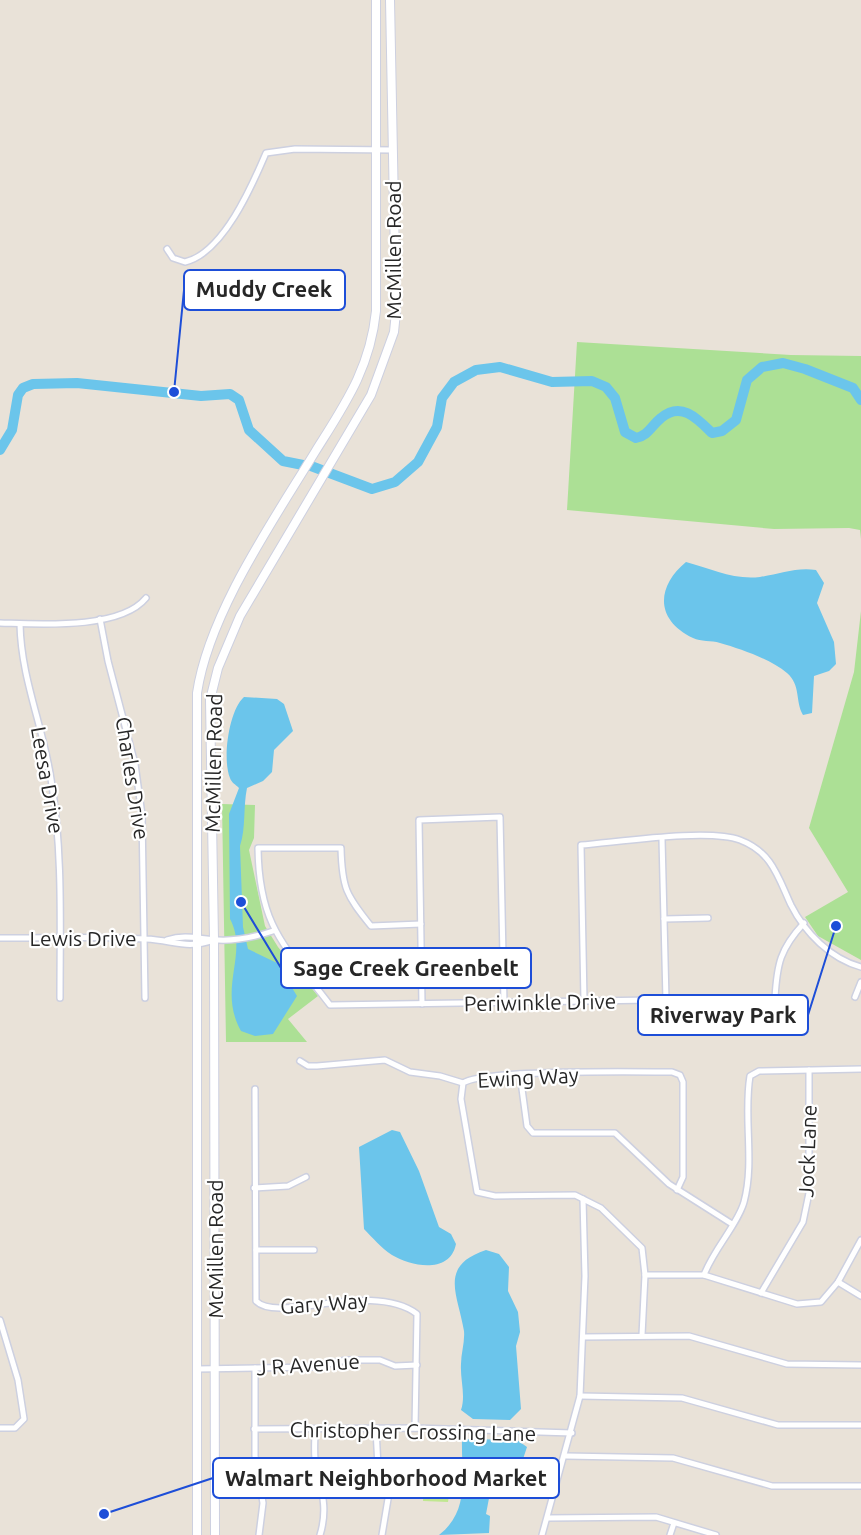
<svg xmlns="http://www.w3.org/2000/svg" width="861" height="1535" font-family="Ubuntu,sans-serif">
	<rect width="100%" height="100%" fill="#e9e2d8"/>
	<g fill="#ace095">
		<polygon points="577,342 791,355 861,356 861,539 860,530 849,528 774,529 567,510"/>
		<polygon points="861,611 861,960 818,936 805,917 848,892 809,828 854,672"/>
		<polygon points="222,804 255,805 254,838 249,850 265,926 278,947 318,996 288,1019 307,1042 226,1042"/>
	</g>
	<polygon fill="#c0e790" points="424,1487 450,1489 448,1502 423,1501"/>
	<g fill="#6bc5eb">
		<path d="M 686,562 C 712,569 733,580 760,577 C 780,574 796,567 816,570 L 824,583 L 817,603 L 834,642 L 836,664 L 829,671 L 814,676 L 812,713 L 803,715 C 795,701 801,685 787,673 C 770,659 741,649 720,643 C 711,640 701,642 693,638 C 654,619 657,586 686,562 Z"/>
		<path d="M 244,697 L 277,699 L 284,704 L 293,731 L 274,750 L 272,772 L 263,781 L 247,788 C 243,807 246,828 240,846 L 243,927 L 248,949 L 277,963 L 297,996 L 273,1034 L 255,1036 L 241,1031 C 217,988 249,954 230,919 L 229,814 L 239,788 C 236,785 231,782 230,778 C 222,759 229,710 244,697 Z"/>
		<path d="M 392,1130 L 400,1132 L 419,1171 L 439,1227 L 451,1234 L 456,1244 C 450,1274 412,1267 392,1255 C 381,1248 373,1238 364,1229 L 359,1147 Z"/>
		<path d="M 486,1250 L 499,1254 L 509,1267 L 508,1291 L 518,1312 L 520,1332 L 516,1346 L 521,1409 L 510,1420 L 473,1419 L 461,1410 C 466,1395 460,1380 461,1364 C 461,1353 465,1342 464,1331 C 458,1294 438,1266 486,1250 Z"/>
		<path d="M 462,1439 L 517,1440 L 527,1447 L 520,1468 L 515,1470 L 509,1484 L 490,1493 L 486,1514 L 490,1516 L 489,1533 L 439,1535 C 471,1510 461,1474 462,1439 Z"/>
	</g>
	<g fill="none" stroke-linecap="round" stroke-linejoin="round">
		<g stroke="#6bc5eb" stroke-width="10">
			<polyline points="0,450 12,430 18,395 23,388 33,384 77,383 201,396 230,394 239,400 249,430 283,461 303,465"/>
			<path d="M 311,466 L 372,489 L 395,482 L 418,462 L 437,427 L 442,398 L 454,382 L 476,370 L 500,367 L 552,382 L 592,381 L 606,387 L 615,398 L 625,432 L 636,438 C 649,435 651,426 661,418 C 681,401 697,418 712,433 L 722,431 L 736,420 L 747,380 L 762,367 L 783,363 L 805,369 L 853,388 L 861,400"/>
		</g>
		<g stroke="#cdd0e0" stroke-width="8">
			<g id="street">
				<path d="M 167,249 L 173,258 L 185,262 C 223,253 252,186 266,153 L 295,149 L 393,150"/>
				<polyline points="100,619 108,661 135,764 142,815 145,998"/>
				<path d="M 0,623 C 38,624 120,630 146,598"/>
				<path d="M 20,624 C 21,678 43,726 51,779 C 63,852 60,925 60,998"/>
				<polyline points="662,839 666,1000"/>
				<polyline points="664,919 708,918"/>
				<path d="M 421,924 L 371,926 C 346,895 342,888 341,848 L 258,848 C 259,927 285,946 330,1005 L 775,998 C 777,964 780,949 804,923"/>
				<path d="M 0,938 C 48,938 97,936 146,939 C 173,940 186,950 214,940"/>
				<path d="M 167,940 C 186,934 198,939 218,940 C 238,941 255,937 273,931"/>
				<polyline points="855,997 861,982"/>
				<path d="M 584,1001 L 581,845 C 619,842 708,828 740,840 C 772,852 778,877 791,905 C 805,933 831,959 861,967"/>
				<polyline points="422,1004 419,820 500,817 504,1003"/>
				<polyline points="300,1061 308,1066 317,1066 385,1060 410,1072 440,1076 463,1083"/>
				<polyline points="520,1074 527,1126 533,1133 615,1133 669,1184 732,1224"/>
				<path d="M 255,1089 L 256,1301 C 278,1324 371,1280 417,1314 L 415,1428"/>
				<polyline points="254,1188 288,1186 306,1177"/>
				<polyline points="256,1250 314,1250"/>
				<polyline points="645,1275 704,1275 797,1304 821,1302 838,1282 861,1240"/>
				<path d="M 704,1275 C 713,1250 738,1224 744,1202 C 755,1161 743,1117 750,1076 L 759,1071 L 861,1069"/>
				<polyline points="838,1282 861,1296"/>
				<polyline points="761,1293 803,1222 809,1193 809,1070"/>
				<polyline points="0,1320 18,1380 24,1419 15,1428 0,1428"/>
				<path d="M 642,1335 L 645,1275 L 642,1248 L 601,1208 L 575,1195 L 495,1196 L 477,1192 L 461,1099 L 463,1083 C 484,1069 636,1072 672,1072 L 680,1075 L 683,1082 L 683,1177 L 677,1190"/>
				<polyline points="583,1337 689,1336 787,1364 861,1365"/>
				<polyline points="255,1368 255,1456 263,1503 259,1535"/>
				<polyline points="198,1369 314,1367 346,1360 380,1360 395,1366 417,1365"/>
				<polyline points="580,1396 682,1398 778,1425 861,1425"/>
				<polyline points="254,1429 415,1428 572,1433"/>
				<path d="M 315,1429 C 315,1439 314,1449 315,1459 C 320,1487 329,1506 320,1535"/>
				<polyline points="376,1429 378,1467 388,1499 382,1535"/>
				<polyline points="566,1456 673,1458 772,1486 861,1486"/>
				<polyline points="548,1518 656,1517 716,1535"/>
				<polyline points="542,1535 580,1396 585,1276 583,1199"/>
				<polyline points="670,1535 674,1523"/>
			</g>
		</g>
		<g stroke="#cdd0e0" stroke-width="10">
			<g id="secondary">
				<path d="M 197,1535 L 197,693 C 209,613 273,521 315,452 C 345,404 370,369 376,311 L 376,0"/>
				<polyline points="215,1535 214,940 210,700 218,668 240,616 371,395 394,332 396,312 390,0"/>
			</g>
		</g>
		<use href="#street" stroke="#fff" stroke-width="5"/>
		<use href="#secondary" stroke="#fff" stroke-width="8"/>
	</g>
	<g text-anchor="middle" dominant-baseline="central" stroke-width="4.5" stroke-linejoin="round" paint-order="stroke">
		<g font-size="21" fill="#272727" stroke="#fff">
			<text transform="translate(393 250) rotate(-90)">McMillen Road</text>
			<text transform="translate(213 763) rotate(-89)">McMillen Road</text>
			<text transform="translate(133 778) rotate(81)">Charles Drive</text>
			<text transform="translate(48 780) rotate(80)">Leesa Drive</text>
			<text x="83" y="938">Lewis Drive</text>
			<text transform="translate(540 1002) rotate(-1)">Periwinkle Drive</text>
			<text transform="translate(528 1077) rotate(-3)">Ewing Way</text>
			<text transform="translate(807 1151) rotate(-88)">Jock Lane</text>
			<text transform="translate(215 1249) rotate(-90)">McMillen Road</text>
			<text transform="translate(324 1303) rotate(-4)">Gary Way</text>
			<text transform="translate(308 1364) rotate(-4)">J R Avenue</text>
			<text transform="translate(413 1431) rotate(1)">Christopher Crossing Lane</text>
		</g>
	</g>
	<path fill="none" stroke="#1d4ed8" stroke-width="2" d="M174 392L184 290M241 902L281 968M836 926L808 1015M104 1514L213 1478"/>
	<g fill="#1d4ed8" stroke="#fff" stroke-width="2">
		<circle cx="174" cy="392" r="6"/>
		<circle cx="241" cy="902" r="6"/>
		<circle cx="836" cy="926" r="6"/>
		<circle cx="104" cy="1514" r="6"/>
	</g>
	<g fill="#fff" stroke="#1d4ed8" stroke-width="2">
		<rect x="184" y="270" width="161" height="40" rx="6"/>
		<rect x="281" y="948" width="250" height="40" rx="6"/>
		<rect x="638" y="995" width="170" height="40" rx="6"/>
		<rect x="213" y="1458" width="346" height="40" rx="6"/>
	</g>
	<g font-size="22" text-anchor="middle" font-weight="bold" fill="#272727">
		<text x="264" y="297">Muddy Creek</text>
		<text x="406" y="976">Sage Creek Greenbelt</text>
		<text x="723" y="1023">Riverway Park</text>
		<text x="386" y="1486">Walmart Neighborhood Market</text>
	</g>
</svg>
